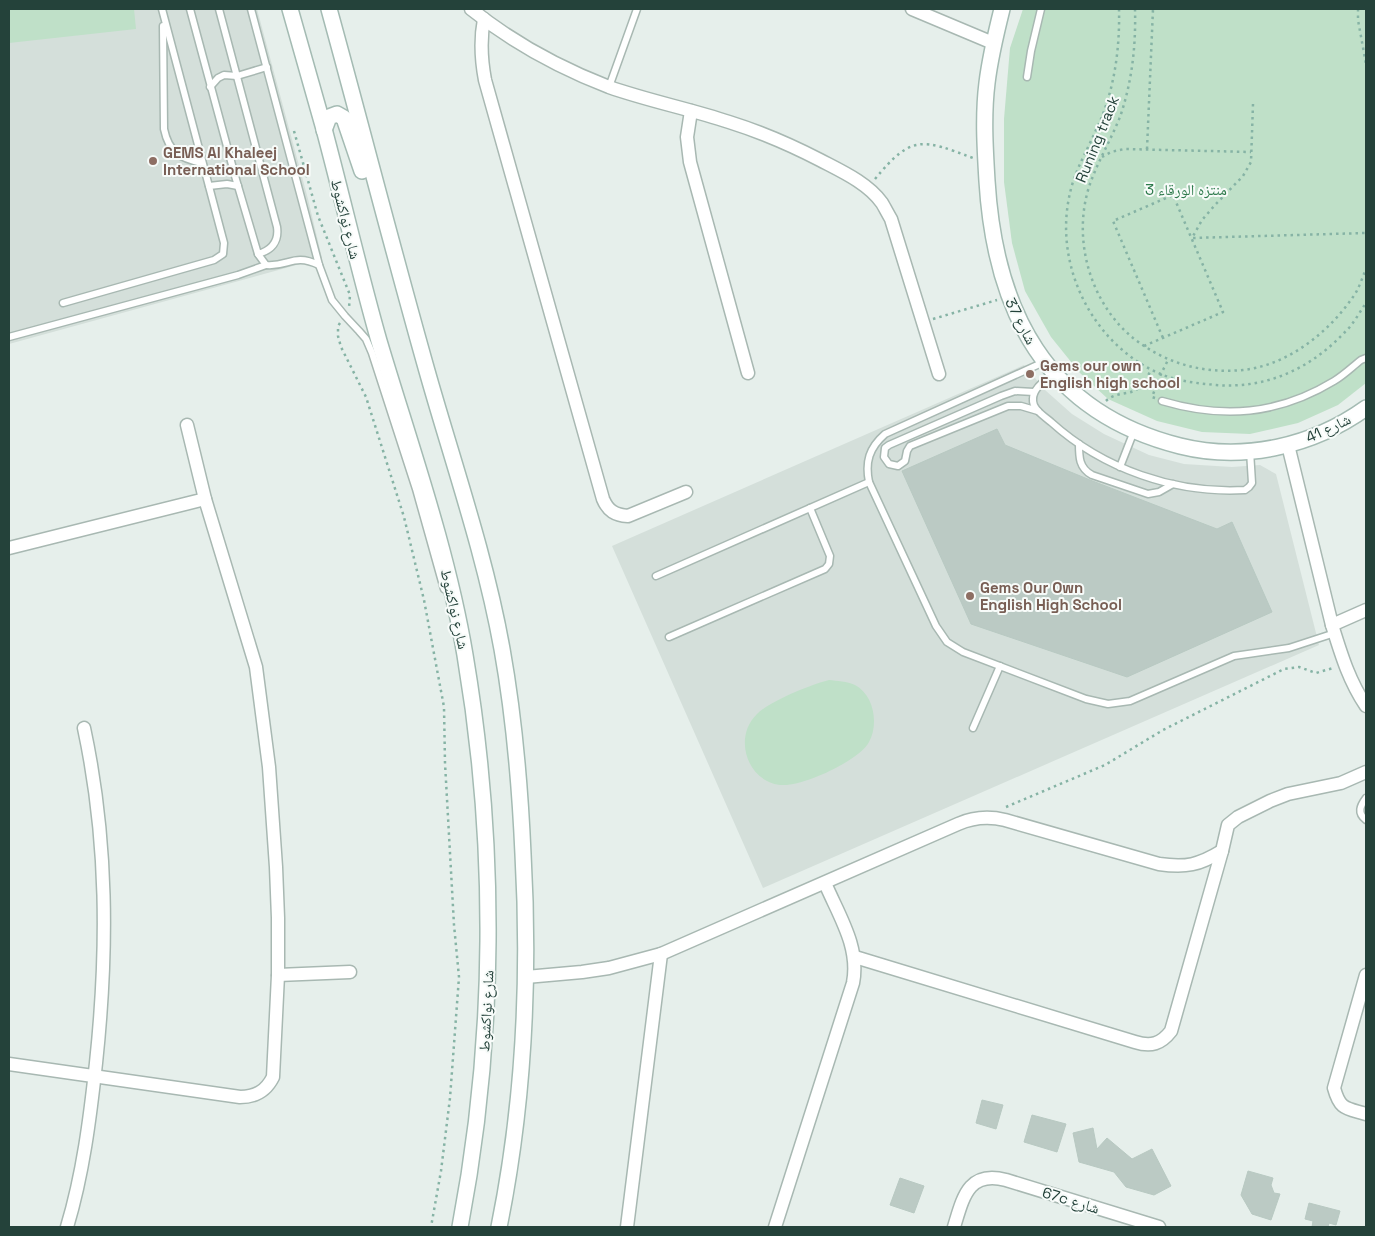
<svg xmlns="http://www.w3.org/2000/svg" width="1375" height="1236" font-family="'Space Grotesk','Noto Naskh Arabic',sans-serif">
	<rect width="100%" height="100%" fill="#e6efeb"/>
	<g fill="#d4dfda">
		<polygon points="9,9 257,9 308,199 322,258 9,344"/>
		<polygon points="1024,365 1045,390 1072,414 1104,434 1149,455 1184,464 1232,467 1260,465 1276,474 1319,645 763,888 612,546"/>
	</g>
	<g fill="#bfe0c8">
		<polygon points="9,9 134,9 136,29 9,43"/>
		<polygon points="1023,9 1366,9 1366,383 1338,405 1298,423 1250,434 1202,432 1157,421 1108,399 1080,373 1051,337 1025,291 1012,243 1004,182 1004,119 1010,48"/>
		<path d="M 829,680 C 837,681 847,681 855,685 C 874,695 879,724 869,742 C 859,761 803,786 783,785 C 748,784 732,738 757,714 C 770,701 810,685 829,680 Z"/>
	</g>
	<g fill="#bbcac4" stroke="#b8c9c2">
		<polygon points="997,429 1005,445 1090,480 1217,529 1232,522 1272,612 1127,677 971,624 902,471"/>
		<polygon points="982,1100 1003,1105 996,1129 976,1123"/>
		<polygon points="1032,1115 1066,1124 1057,1152 1024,1142"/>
		<polygon points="1093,1128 1097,1149 1107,1138 1132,1159 1152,1149 1171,1186 1154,1195 1126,1187 1114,1172 1079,1162 1073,1133"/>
		<polygon points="1248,1171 1273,1178 1271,1185 1274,1193 1280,1194 1271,1220 1252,1214 1241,1195"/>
		<polygon points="900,1178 924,1186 914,1213 890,1205"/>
		<polygon points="1309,1203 1340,1211 1336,1225 1329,1223 1328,1227 1312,1227 1313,1221 1305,1219"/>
	</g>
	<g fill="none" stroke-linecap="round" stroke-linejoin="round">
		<g stroke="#a8b8b2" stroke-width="9">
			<g id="lane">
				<path d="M 190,9 L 235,176 L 258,254 L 266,265 C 289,267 293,253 319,265"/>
				<path d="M 219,9 L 277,227 C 279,241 272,250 258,254"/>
				<polyline points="251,9 319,265 332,300 345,316 359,331 366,339 372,353 416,489 444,589"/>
				<path d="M 163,26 L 164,129 C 169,153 180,158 202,163"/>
				<polyline points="1027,77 1031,51 1041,9"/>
				<polyline points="210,87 218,78 224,75 237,76 267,67"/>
				<polyline points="609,87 637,9"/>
				<polyline points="209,186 227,184 238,186"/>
				<polyline points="63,303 214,260 223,254 224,243 162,9"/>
				<polyline points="9,337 238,275 266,265"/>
				<path d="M 1044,362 L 885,434 C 869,448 865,462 869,482 L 936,626 L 947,642 L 963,652 L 1086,699 L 1108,704 L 1130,701 L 1234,656 L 1289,648 L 1335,633"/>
				<path d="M 1053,373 C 1046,380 1033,388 1033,399 C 1032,409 1044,416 1051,422 C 1103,469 1175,494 1245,490 L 1249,487 L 1252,483 L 1250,451"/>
				<polyline points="1034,392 1015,391 1001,396 889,445 885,448 884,457 889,464 898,466 905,461 907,451 910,446 1008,406 1021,406 1038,411"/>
				<path d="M 1162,401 C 1223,419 1278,415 1334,381 C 1344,375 1352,367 1361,360 L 1366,358"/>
				<path d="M 1079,444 C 1079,457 1079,468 1092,475 L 1148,494 L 1159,492 L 1173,484"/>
				<polyline points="1120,467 1134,431"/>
				<polyline points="656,576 869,482"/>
				<polyline points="669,637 825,569 829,564 830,556 810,508"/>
				<polyline points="973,728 1000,666"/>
				<path d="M 1366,798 C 1360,806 1357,813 1366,820"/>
			</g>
		</g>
		<g stroke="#a8b8b2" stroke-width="15">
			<g id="street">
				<path d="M 471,9 C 512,42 560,68 609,87 C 649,101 690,109 729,122 C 761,132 791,145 820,160 C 841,171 868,183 882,203 C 885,208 888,214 891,219 L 939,374"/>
				<polyline points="912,9 993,43"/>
				<path d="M 484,19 C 480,40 481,59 485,80 L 603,499 C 608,511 615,515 628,516 L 686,492"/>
				<polyline points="691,111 687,137 690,162 748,373"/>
				<path d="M 1288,445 L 1332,625 C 1341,654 1349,681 1366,706"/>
				<polyline points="9,548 205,499 187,425"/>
				<polyline points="1332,625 1366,610"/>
				<path d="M 855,957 L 1135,1042 C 1151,1047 1161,1044 1171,1031 L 1222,851 L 1228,825 L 1238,817 L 1270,801 L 1288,794 L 1341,783 L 1366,772"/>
				<polyline points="278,975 350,972"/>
				<path d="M 1366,975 L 1334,1088 C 1340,1110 1346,1108 1366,1114"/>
				<path d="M 526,977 L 582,972 L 609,968 L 661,954 L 958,824 C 974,817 988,816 1005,820 L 1159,864 C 1186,868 1199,865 1222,851"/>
				<path d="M 9,1064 L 240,1097 C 256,1097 266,1091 273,1077 L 278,975 L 278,918 L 276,867 L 269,767 L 256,667 L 205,499"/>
				<path d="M 67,1227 C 83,1174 90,1118 96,1063 C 108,950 108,840 84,728"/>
				<polyline points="627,1227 661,954"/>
				<path d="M 775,1227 L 853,983 C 860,947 839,916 825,883"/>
				<path d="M 954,1227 C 963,1198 968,1170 1006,1180 L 1159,1227"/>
			</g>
		</g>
		<g stroke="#a4bbb3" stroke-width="18">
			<g id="secondary">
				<path d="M 290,9 C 301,49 313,89 324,129 C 343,200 359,271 379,341 C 410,445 447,548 465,655 C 497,844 496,1039 460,1227"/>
				<path d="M 329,9 C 362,129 393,251 427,371 C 453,463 485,554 502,649 C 514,716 520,785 523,854 C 530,979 524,1104 499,1227"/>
				<path d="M 1002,9 C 996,33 990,58 987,83 C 983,115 985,148 987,181 C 995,310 1045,412 1180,446 C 1244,462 1313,446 1366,408"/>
				<polyline points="324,130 329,117 337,114 344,118 362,171"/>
			</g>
		</g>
		<g stroke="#86b3a5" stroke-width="2.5" stroke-dasharray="2.5 4" stroke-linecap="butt">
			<path d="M 1119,9 C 1120,50 1114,93 1096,130 C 1087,151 1075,170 1070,193 C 1054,261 1088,336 1150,369 C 1170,380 1193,383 1216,385 C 1266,389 1310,369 1344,333 C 1353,325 1359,313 1366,303"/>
			<path d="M 1135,9 C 1136,46 1132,82 1120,117 C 1112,137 1101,156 1093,176 C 1070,231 1087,300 1133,338 C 1165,363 1202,374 1243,370 C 1288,365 1328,333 1353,297 C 1359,289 1362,278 1366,269"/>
			<polyline points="1358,9 1358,20 1366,64"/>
			<polyline points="1253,104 1251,162 1243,176 1215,205 1202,220 1192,238 1366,233"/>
			<polyline points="294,131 318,216 350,295 349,308"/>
			<polyline points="1147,149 1153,9"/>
			<polyline points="1102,157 1111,152 1124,149 1251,152"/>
			<path d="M 875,179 C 912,134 922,139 973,158"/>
			<polyline points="933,319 997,300"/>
			<polyline points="340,323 338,326 338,336 341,347 366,397 404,517 424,600 444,707 445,763 454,925 459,977 450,1098 441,1171 431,1227"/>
			<polyline points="1144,346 1223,312 1173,195 1113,221 1163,338"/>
			<polyline points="1155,398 1152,397 1161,374 1168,360"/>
			<path d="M 1106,401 C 1116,391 1131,396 1140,387 C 1145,383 1148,375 1151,370"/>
			<polyline points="1006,807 1105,765 1163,730 1284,669 1299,667 1316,673 1333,668"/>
		</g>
		<use href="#lane" stroke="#fff" stroke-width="6"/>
		<use href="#street" stroke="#fff" stroke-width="12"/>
		<use href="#secondary" stroke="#fff" stroke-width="15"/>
	</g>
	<g fill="#8d6e63" stroke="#f7fbf9" stroke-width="2">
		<circle cx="153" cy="161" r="5"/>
		<circle cx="1030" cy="374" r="5"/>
		<circle cx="970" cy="596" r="5"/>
	</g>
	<g text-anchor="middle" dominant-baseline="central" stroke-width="4" stroke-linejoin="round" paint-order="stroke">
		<g font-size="15" fill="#24423a" stroke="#f7fbf9">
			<text transform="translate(1097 139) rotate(-68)">Runing track</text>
			<text transform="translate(346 219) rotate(76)">شارع نواكشوط</text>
			<text transform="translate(1021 321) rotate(63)">شارع 37</text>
			<text transform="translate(1328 428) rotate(-25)">شارع 41</text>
			<text transform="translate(455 609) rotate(77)">شارع نواكشوط</text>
			<text transform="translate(486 1011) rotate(-87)">شارع نواكشوط</text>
			<text transform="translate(1071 1200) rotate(17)">67c شارع</text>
		</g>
		<g font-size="15" font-weight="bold" fill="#785e54" stroke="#f7fbf9" text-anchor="start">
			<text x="163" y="152">GEMS Al Khaleej<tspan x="163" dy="17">International School</tspan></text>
			<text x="1040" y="365">Gems our own<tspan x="1040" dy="17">English high school</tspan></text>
			<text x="980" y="587">Gems Our Own<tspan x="980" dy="17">English High School</tspan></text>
		</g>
		<g font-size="15" fill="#2d7a4b" stroke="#f7fbf9">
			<text x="1186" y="189">منتزه الورقاء 3</text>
		</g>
	</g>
	<rect width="1375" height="1236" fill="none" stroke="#24423a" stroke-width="20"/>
</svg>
